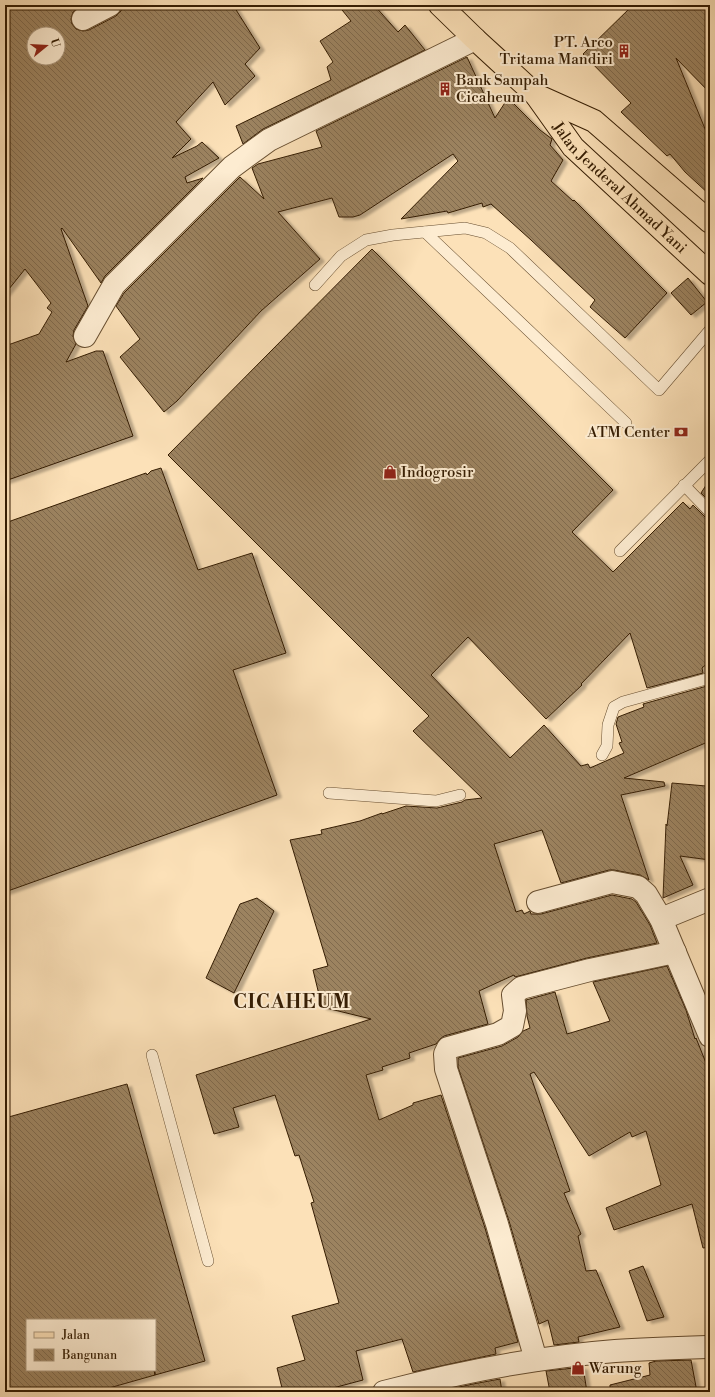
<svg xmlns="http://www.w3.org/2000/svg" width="715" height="1397" font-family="'Libre Bodoni',serif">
	<defs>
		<pattern id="building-back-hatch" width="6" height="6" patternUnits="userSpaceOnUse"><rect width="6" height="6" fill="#9c8361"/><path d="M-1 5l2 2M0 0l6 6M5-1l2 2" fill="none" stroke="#806b4e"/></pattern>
		<filter id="shadow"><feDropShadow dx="4.5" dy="2.5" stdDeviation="1" flood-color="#0004"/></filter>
	</defs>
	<rect width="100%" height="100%" fill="#fce1b8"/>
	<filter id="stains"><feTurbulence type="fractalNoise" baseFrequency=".005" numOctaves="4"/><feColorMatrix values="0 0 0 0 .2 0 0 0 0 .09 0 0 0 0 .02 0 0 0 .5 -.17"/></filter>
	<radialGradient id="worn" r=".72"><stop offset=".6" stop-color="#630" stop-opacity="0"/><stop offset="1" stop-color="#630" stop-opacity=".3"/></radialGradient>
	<g fill="url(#building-back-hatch)" stroke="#351d03" fill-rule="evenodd" filter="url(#shadow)">
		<path d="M 5,5 L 83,5 L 73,12 L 71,19 L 72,24 L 76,29 L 83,31 L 89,30 L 116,16 L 121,11 L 122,5 L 233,5 L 260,48 L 245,64 L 255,76 L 225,105 L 213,82 L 176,122 L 191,139 L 172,158 L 197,146 L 202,142 L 219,158 L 185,177 L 187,183 L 203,178 L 105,276 L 101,283 L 62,228 L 61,229 L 88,306 L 74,330 L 73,336 L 76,344 L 66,362 L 96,351 L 103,351 L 133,436 L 5,481 L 5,346 L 39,334 L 52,312 L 47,308 L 51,303 L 25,269 L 5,294 L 5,193 L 10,191 L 5,176 ZM 34,34 L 58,34 L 58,58 L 34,58 Z"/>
		<polygon points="338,5 374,5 398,32 405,25 425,50 263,129 243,144 236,126 331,80 327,67 333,62 320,41 351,21"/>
		<polygon points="633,5 710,5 710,93 676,58 710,141 710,195 685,172 670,154 667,156 621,112 631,103 583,54"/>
		<polygon points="467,57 495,118 508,98 540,130 552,139 550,145 563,160 551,181 573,201 574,200 667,293 625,338 590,307 595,300 531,240 491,204 483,207 482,203 448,213 447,211 401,219 458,161 453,154 360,215 353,217 339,217 332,198 278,212 320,259 261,311 177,401 164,412 120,357 140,339 116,306 124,293 240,177 264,199 252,168 258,164 322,147 316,131"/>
		<polygon points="372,249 613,490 572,532 613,572 683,502 690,509 693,505 705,517 710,519 710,661 702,668 703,673 647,688 630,633 581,684 582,685 546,719 468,637 431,675 510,758 544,725 581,766 588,764 590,768 624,753 619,743 622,742 616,724 618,717 644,707 643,704 707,686 710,696 710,741 624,778 664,782 665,786 621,795 649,880 640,875 614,870 609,870 561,883 542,830 494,844 516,912 522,910 524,914 530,911 531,914 541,914 612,895 632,899 636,902 650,925 657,943 587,958 515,977 514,975 479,991 488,1024 444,1036 440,1039 436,1044 409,1053 410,1058 382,1067 383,1070 366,1075 379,1120 413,1105 413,1103 441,1095 485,1228 518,1342 495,1348 496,1354 413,1372 402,1339 356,1351 363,1380 318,1392 283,1392 277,1368 305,1360 292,1316 339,1303 311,1203 314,1202 299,1155 295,1156 275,1095 233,1108 239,1127 214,1134 196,1075 371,1019 322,1007 313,970 328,966 290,840 322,834 321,830 360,821 382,813 382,814 406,806 437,808 462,802 465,800 482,798 413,731 429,716 168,455"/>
		<polygon points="688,278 707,302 691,315 671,293"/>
		<polygon points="161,468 198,570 252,553 286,653 233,670 277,795 5,892 5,523 146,473 147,475 151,471"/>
		<polygon points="710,479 710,502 701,493"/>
		<polygon points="672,783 706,786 706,788 710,789 710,860 680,856 693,885 663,898 666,824 667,826"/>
		<polygon points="257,898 274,911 234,993 206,978 240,904"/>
		<polygon points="667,966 686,1010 695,1039 696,1038 710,1073 710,1247 703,1248 692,1204 614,1230 606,1208 661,1185 646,1131 632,1137 630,1132 589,1156 534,1072 530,1074 570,1191 564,1193 581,1234 578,1236 586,1271 596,1270 620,1327 578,1337 579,1342 554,1345 548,1320 539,1324 509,1221 458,1067 458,1058 502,1046 518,1037 523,1031 530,1028 527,1016 526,1000 555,992 567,1034 610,1021 593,982"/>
		<polygon points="127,1084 205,1361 155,1375 155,1320 27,1320 27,1370 154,1370 155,1375 95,1392 5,1392 5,1118"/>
		<polygon points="643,1266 664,1317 647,1321 629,1271"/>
		<polygon points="691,1360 697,1392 610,1392 610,1385 650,1375 649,1363 656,1361"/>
		<polygon points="583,1367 587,1392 550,1392 546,1371"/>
		<polygon points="500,1379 502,1392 436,1392 473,1384"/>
	</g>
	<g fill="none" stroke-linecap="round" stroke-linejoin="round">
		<g stroke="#674e30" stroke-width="12">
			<g id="service">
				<polyline points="425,232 626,423"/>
				<polyline points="315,285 341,256 366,240 393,235 465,228 486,233 510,248 659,390 710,330"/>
				<polyline points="684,485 710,512"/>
				<polyline points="620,551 710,460"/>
				<polyline points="602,755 607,746 608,725 614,707 623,702 710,678"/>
				<polyline points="329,793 436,801 460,795"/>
				<polyline points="152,1055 208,1261"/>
			</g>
		</g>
		<g stroke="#674e30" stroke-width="24">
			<g id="minor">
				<polyline points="83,19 110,5"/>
				<polyline points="85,336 114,285 232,167 269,140 475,39"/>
				<polyline points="538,902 612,882 638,887 646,894 661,919 710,1036"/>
				<polyline points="661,919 710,899"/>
				<polyline points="536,1360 497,1224 446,1069 445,1054 448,1048 498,1034 512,1026 515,1011 513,995 521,988 590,970 675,952"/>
			</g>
		</g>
		<g stroke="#674e30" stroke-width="24">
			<path id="tertiary" d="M 384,1392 C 460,1372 538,1357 615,1351 C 647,1349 679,1348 710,1347"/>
		</g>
		<g stroke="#351d03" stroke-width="24">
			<g id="primary">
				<path id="s1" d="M 440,5 L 475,39 L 536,95 L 573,147 L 710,274"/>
				<polyline points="536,95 594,121 710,222"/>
			</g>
		</g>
		<use href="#service" stroke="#fdecd1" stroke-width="11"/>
		<use href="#minor" stroke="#fdecd1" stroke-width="22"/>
		<use href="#tertiary" stroke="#fdecd1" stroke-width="22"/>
		<use href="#primary" stroke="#fce1b8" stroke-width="22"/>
	</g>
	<defs>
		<g id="building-bare" transform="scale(1.08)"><path d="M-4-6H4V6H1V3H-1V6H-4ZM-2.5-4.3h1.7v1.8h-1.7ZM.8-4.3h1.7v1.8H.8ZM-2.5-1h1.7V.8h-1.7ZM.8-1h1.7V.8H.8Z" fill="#8f2418" stroke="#fdecd1" stroke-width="2.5" paint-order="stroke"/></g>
		<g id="bank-bare" transform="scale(1.08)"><path d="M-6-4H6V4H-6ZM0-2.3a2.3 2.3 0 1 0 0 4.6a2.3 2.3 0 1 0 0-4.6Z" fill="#8f2418" stroke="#fdecd1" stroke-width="2.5" paint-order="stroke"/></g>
		<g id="shop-bare" transform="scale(1.08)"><path d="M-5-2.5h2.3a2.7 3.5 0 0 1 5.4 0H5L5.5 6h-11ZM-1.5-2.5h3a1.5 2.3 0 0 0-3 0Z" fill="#8f2418" stroke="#fdecd1" stroke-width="2.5" paint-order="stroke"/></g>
	</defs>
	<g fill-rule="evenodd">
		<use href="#building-bare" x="624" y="51"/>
		<use href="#building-bare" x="445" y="89"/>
		<use href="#bank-bare" x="681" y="432"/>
		<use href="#shop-bare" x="390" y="472"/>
		<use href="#shop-bare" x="578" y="1368"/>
	</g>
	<g text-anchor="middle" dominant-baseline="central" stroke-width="4" stroke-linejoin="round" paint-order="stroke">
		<g font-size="15" fill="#351d03" stroke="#fdecd1" text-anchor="start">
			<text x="613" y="42" text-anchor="end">PT. Arco<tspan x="613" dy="17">Tritama Mandiri</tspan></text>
			<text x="456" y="80">Bank Sampah<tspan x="456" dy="17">Cicaheum</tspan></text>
			<text x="670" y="432" text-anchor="end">ATM Center</text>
			<text x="401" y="472">Indogrosir</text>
			<text x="589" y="1368">Warung</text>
		</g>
		<g font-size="15" fill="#351d03" stroke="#fdecd1">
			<text stroke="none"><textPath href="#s1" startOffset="257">Jalan Jenderal Ahmad Yani</textPath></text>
		</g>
		<g font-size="19" font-weight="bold" letter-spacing="1" fill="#351d03" stroke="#fdecd1">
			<text x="292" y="1002">CICAHEUM</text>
		</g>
	</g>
	<rect width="715" height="1397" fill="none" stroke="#fce1b8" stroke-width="20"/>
	<rect x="6" y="6" width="703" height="1385" fill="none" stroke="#351d03" stroke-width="2"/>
	<rect x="10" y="10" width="695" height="1377" fill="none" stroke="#351d03"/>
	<rect x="26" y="1319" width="130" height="52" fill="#fdecd1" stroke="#ad997f"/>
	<rect x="34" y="1332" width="20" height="6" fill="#fce1b8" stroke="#ad997f"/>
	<text x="62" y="1339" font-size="12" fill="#351d03">Jalan</text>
	<rect x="34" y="1349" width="20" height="12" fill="url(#building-back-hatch)" stroke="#ad997f"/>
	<text x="62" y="1359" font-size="12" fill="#351d03">Bangunan</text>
	<g transform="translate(46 46) rotate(72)"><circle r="19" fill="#fdecd1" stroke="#ad997f"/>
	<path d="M0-3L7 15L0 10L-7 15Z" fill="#8f2418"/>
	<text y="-6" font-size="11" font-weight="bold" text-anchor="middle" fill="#351d03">U</text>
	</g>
	<rect width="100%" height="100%" filter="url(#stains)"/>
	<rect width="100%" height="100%" fill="url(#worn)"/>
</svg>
